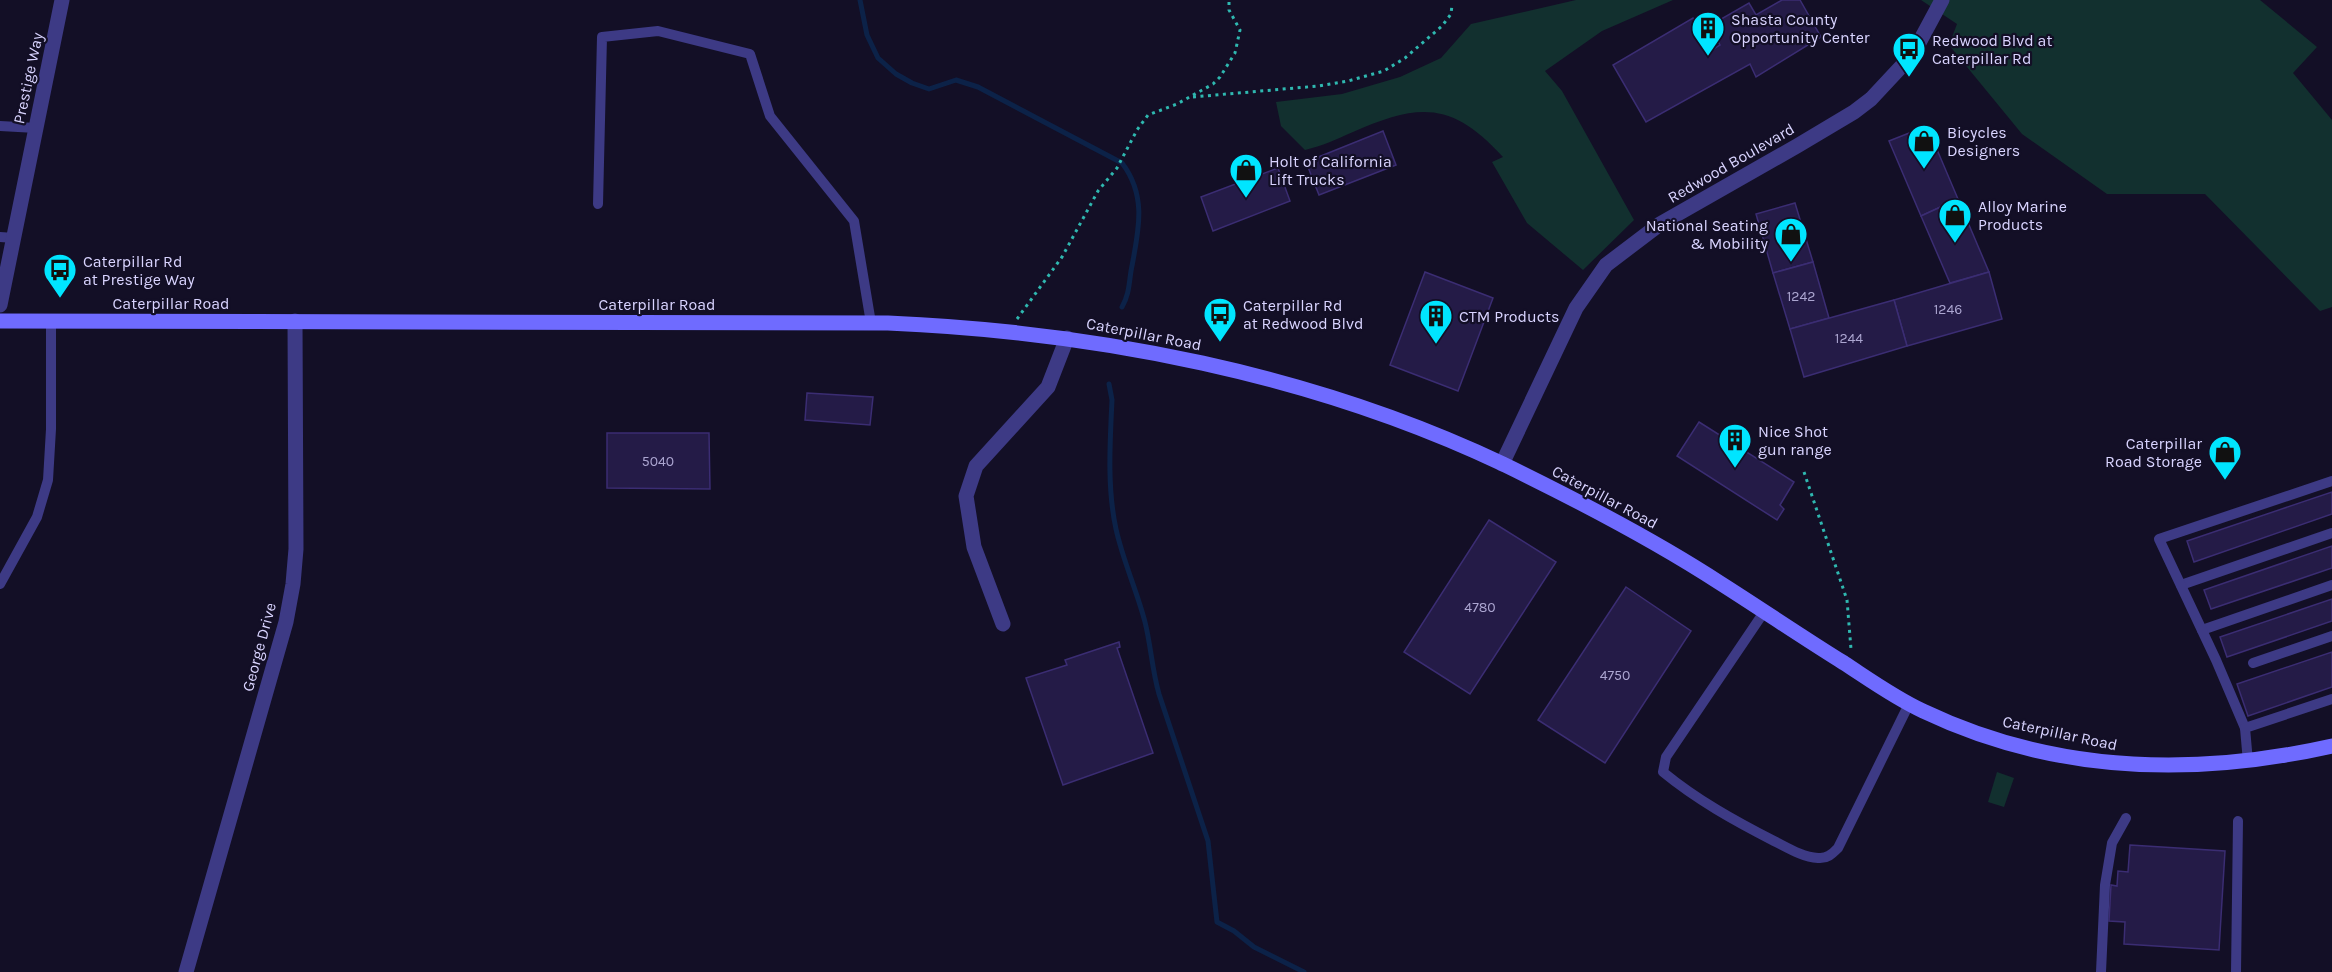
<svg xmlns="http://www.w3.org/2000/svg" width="2332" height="972" font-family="Karla,sans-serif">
	<rect width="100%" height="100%" fill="#130f26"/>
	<g fill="#12302f">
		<path d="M 1576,0 L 1673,0 L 1602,31 L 1545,71 L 1562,91 L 1634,220 L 1583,270 L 1527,223 L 1492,162 L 1503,157 C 1452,101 1419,103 1353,132 C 1337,139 1322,146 1305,150 L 1281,126 L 1276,102 L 1342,94 L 1400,77 L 1441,58 L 1471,24 Z"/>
		<polygon points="1921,0 2260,0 2317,47 2293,73 2332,120 2332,307 2320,311 2205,194 2107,194 2022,134 1949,45 1957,24"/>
		<polygon points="1997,772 2014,778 2004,807 1988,802"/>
	</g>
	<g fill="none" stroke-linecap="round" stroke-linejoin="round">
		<g stroke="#0c2248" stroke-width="5">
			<path d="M 860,0 L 867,35 L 878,58 L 896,74 L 912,83 L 929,89 L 956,80 L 978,87 L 1122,163 C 1148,197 1138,233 1131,271 C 1129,284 1129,295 1122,307"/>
			<path d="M 1109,384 L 1112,400 C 1110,443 1107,488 1116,529 C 1123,561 1137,591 1145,622 C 1151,646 1152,670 1159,694 L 1208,841 L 1217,922 L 1234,931 L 1254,947 L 1304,972"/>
		</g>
	</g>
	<g fill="#241b47" stroke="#3b2d73" stroke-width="1.5">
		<polygon points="1782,0 1800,0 1821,37 1756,77 1750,64 1646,122 1613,65 1693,18 1712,50 1720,45 1709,26 1749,3 1756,15"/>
		<polygon points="1927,126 1958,199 1921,216 1889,141"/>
		<polygon points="1383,131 1396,165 1319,195 1306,162"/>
		<polygon points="1278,168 1290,201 1213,231 1201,197"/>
		<polygon points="1958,199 1989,272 1950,283 1921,216"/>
		<polygon points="1795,203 1813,262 1773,273 1756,214"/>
		<polygon points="1813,262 1829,318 1790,329 1773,273"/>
		<polygon points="1425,272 1493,298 1458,391 1390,365"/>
		<polygon points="1989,272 2002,319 1907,346 1894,300"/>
		<polygon points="1894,300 1907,346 1804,377 1790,329"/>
		<polygon points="807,393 873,397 870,425 805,420"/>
		<polygon points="1699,422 1794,482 1780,505 1784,509 1777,520 1677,456"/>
		<polygon points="607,433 709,433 710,489 607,488"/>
		<polygon points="2332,492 2332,514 2194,562 2187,541"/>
		<polygon points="1489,520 1556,562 1470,694 1404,652"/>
		<polygon points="2332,546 2332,568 2211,609 2204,590"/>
		<polygon points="1626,587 1691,631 1605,763 1538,720"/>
		<polygon points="2332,599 2332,621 2227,657 2220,637"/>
		<polygon points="1119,642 1120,647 1117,648 1153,753 1063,785 1026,678 1067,665 1065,660"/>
		<polygon points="2332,652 2332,687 2248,716 2237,684"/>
		<polygon points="2130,845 2225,851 2219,950 2124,944 2125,922 2109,921 2111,885 2117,886 2118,871 2128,872"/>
	</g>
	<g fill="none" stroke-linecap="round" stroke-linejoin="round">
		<g stroke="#2fb8b0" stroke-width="3" stroke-dasharray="3 4.5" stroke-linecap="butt">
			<polyline points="1193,97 1318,86 1348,81 1384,71 1405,58 1442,26 1451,14 1452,5"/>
			<polyline points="1017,319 1062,257 1098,191 1117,168 1137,130 1148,115 1177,104 1213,84 1220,77 1235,53 1240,30 1229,10 1229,0"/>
			<polyline points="1804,472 1847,600 1851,649"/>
		</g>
		<g stroke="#3d3a85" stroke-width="10">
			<polyline points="0,126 36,128"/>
			<polyline points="598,204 602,37 658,31 750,54 770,116 854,221 871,323"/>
			<polyline points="0,237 14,238"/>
			<polyline points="0,584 37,517 48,480 51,429 51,321"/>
			<polyline points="2181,585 2332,533"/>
			<path d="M 1764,612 L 1666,757 L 1663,772 C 1697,800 1735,821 1774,841 C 1788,848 1802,857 1818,858 C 1827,859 1832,854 1838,848 L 1909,704"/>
			<polyline points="2202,630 2332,585"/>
			<polyline points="2253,663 2332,636"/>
			<polyline points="2245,728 2216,660 2159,539 2332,481"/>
			<polyline points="2248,762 2245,728 2332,699"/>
			<polyline points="2101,972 2105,885 2112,843 2126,818"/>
			<polyline points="2236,972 2238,821"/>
		</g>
		<g stroke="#3d3a85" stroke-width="15">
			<polyline points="0,305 62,0"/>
			<polyline points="1502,464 1576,308 1606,265 1660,224 1797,146 1854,112 1871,99 1913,54 1942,0"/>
			<polyline points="1003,624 974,547 966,496 976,466 1048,387 1067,338"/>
			<polyline points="186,972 286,622 293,584 296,549 295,321"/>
		</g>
		<path stroke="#6f6bff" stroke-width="15" d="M 0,321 L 888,323 C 1097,332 1313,374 1503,464 C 1577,500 1651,538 1720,583 C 1761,609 1802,637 1844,663 C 1870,680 1895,698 1923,711 C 2053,773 2194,777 2332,746"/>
	</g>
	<defs>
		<g id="building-pin" transform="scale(1.725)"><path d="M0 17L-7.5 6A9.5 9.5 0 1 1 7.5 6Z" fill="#00e5ff" stroke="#130f26"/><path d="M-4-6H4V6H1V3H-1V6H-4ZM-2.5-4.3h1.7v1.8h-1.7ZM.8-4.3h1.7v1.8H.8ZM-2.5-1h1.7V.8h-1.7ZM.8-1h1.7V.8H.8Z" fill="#111"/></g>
		<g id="bus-pin" transform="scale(1.725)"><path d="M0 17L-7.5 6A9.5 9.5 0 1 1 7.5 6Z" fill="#00e5ff" stroke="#130f26"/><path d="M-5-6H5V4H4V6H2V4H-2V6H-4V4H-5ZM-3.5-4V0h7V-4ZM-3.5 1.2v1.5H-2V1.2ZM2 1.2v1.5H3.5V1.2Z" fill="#111"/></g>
		<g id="shop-pin" transform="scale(1.725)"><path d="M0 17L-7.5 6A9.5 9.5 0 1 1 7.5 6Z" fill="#00e5ff" stroke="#130f26"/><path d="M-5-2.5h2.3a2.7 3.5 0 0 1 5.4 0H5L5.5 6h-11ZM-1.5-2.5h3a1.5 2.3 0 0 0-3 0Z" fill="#111"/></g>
	</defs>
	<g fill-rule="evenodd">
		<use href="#building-pin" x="1708" y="28"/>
		<use href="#bus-pin" x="1909" y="49"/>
		<use href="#shop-pin" x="1924" y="141"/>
		<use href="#shop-pin" x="1246" y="170"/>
		<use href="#shop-pin" x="1955" y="215"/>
		<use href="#shop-pin" x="1791" y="234"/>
		<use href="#bus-pin" x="60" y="270"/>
		<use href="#bus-pin" x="1220" y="314"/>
		<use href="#building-pin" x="1436" y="316"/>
		<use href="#building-pin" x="1735" y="440"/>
		<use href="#shop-pin" x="2225" y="452"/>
	</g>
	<g text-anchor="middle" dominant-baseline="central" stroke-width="4.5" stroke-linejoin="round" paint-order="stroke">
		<g font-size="14" fill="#aca6d1">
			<text x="1801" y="296">1242</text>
			<text x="1948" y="309">1246</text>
			<text x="1849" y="338">1244</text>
			<text x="658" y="461">5040</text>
			<text x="1480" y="607">4780</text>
			<text x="1615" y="675">4750</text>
		</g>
		<g font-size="16" fill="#d9d4ff" stroke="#130f26" text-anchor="start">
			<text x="1731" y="19">Shasta County<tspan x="1731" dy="18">Opportunity Center</tspan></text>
			<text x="1932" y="40">Redwood Blvd at<tspan x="1932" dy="18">Caterpillar Rd</tspan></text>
			<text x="1947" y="132">Bicycles<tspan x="1947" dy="18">Designers</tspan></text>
			<text x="1269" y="161">Holt of California<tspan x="1269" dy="18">Lift Trucks</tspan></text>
			<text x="1978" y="206">Alloy Marine<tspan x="1978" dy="18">Products</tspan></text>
			<text x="1768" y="225" text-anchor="end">National Seating<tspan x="1768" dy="18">&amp; Mobility</tspan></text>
			<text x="83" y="261">Caterpillar Rd<tspan x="83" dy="18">at Prestige Way</tspan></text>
			<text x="1243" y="305">Caterpillar Rd<tspan x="1243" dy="18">at Redwood Blvd</tspan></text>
			<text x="1459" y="316">CTM Products</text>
			<text x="1758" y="431">Nice Shot<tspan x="1758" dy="18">gun range</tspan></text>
			<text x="2202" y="443" text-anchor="end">Caterpillar<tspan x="2202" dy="18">Road Storage</tspan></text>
		</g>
		<g font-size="16" fill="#d9d4ff" stroke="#130f26">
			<text transform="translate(28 78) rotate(-78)">Prestige Way</text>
			<text transform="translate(1731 163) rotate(-30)">Redwood Boulevard</text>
			<text x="171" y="303">Caterpillar Road</text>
			<text x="657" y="304">Caterpillar Road</text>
			<text transform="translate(1144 334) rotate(11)">Caterpillar Road</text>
			<text transform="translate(1605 497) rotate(28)">Caterpillar Road</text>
			<text transform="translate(259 647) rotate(-75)">George Drive</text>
			<text transform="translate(2060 733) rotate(12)">Caterpillar Road</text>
		</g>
	</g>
</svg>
